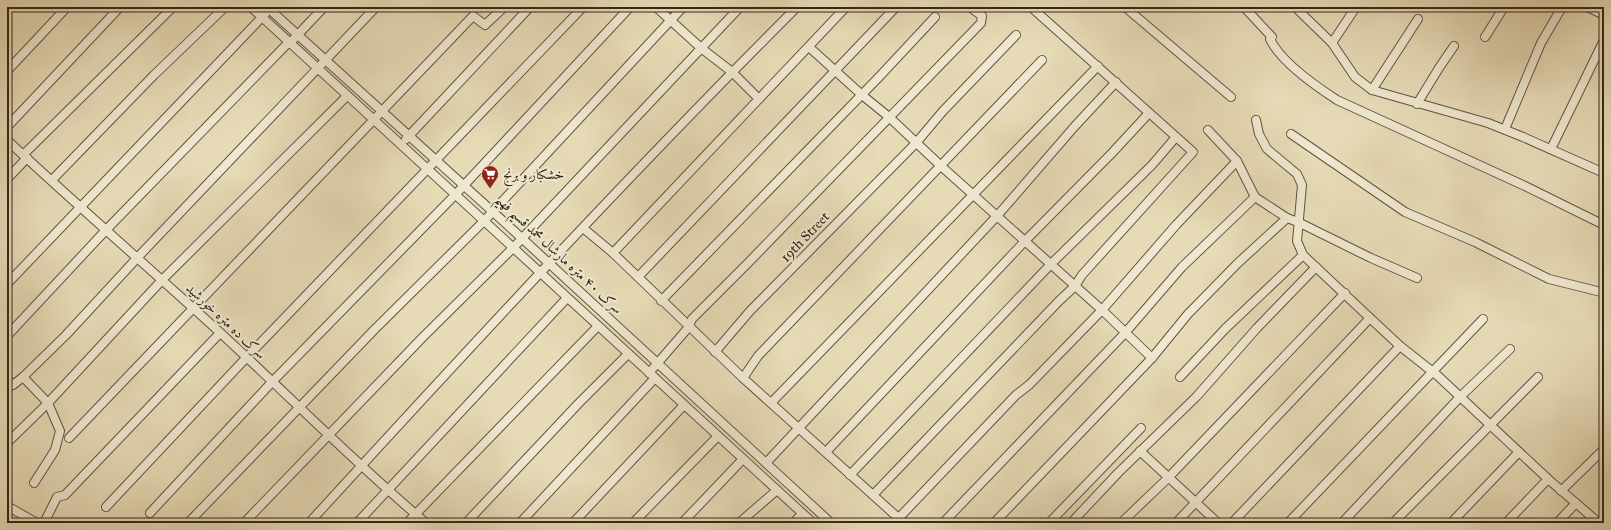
<svg xmlns="http://www.w3.org/2000/svg" width="1611" height="530" font-family="'IM FELL Great Primer',Amiri,serif">
	<rect width="100%" height="100%" fill="#e7dbb7"/>
	<filter id="stains"><feTurbulence type="fractalNoise" baseFrequency=".005" numOctaves="4"/><feColorMatrix values="0 0 0 0 .2 0 0 0 0 .09 0 0 0 0 .02 0 0 0 .5 -.17"/></filter>
	<radialGradient id="worn" r=".72"><stop offset=".6" stop-color="#630" stop-opacity="0"/><stop offset="1" stop-color="#630" stop-opacity=".3"/></radialGradient>
	<g fill="none" stroke-linecap="round" stroke-linejoin="round">
		<g stroke="#605541" stroke-width="10">
			<g id="minor">
				<polyline points="251,7 813,523"/>
				<polyline points="267,7 514,231 831,523"/>
				<polyline points="656,7 701,48 732,72 759,99"/>
				<polyline points="1125,7 1231,97"/>
				<path d="M 1244,7 L 1272,37 L 1270,39 C 1280,61 1317,87 1337,100 L 1525,186 L 1604,225"/>
				<polyline points="1295,7 1332,43 1355,77 1372,90 1488,123 1523,137 1604,173"/>
				<polyline points="1587,7 1604,15"/>
				<polyline points="1485,37 1504,7"/>
				<polyline points="290,43 324,7"/>
				<polyline points="1332,43 1356,7"/>
				<polyline points="809,47 862,95 889,117 941,166 1102,310 1152,358"/>
				<polyline points="7,71 67,7"/>
				<polyline points="1372,90 1418,19"/>
				<polyline points="1417,104 1439,68 1454,46"/>
				<polyline points="1256,120 1259,134 1267,149 1297,174 1302,185 1297,241 1303,255 1370,318"/>
				<polyline points="7,127 120,7"/>
				<polyline points="1505,129 1541,43 1562,7"/>
				<polyline points="1208,130 1237,161 1255,197 1287,218 1298,222 1371,258 1417,278"/>
				<polyline points="1291,134 1405,212 1475,242 1549,279 1601,292 1604,288"/>
				<polyline points="406,139 530,7"/>
				<path d="M 7,140 C 68,197 131,252 193,308 C 272,378 345,455 426,523"/>
				<polyline points="1551,149 1604,40"/>
				<polyline points="23,155 173,7"/>
				<polyline points="7,179 27,158"/>
				<polyline points="52,180 154,75 225,7"/>
				<polyline points="583,228 613,253 743,378 904,523"/>
				<polyline points="613,253 846,7"/>
				<polyline points="638,277 896,7"/>
				<polyline points="7,284 265,14"/>
				<polyline points="661,301 879,77 935,17"/>
				<polyline points="7,336 106,230 289,42"/>
				<polyline points="715,352 750,311 916,143 943,111 1016,35"/>
				<polyline points="649,373 688,328 692,319 748,263 981,23 982,16 970,7"/>
				<polyline points="23,377 66,335 138,257 376,7"/>
				<polyline points="1180,377 1225,329 1303,255"/>
				<polyline points="743,378 758,356 1042,60"/>
				<polyline points="7,379 13,385 23,377 48,403 60,431 55,450 34,483"/>
				<polyline points="771,403 1098,66"/>
				<polyline points="69,438 473,16 485,25 504,7"/>
				<polyline points="7,443 48,403 162,280 347,96"/>
				<polyline points="1140,451 1218,523"/>
				<polyline points="826,452 1025,241 1112,153 1149,113"/>
				<polyline points="766,463 997,216 1075,126 1116,82"/>
				<polyline points="850,475 1051,264 1152,165 1176,137"/>
				<polyline points="1561,491 1604,449"/>
				<polyline points="873,495 1059,301 1075,286 1082,275 1193,152 1031,7"/>
				<polyline points="7,506 37,523"/>
				<polyline points="106,507 246,358 583,7"/>
				<polyline points="150,513 272,382 455,195 630,7"/>
				<polyline points="44,523 57,497 65,495 220,333"/>
				<polyline points="188,523 375,329 484,221 683,7"/>
				<polyline points="244,523 423,337 513,248 740,7"/>
				<path d="M 309,523 C 469,348 630,174 797,7"/>
				<polyline points="357,523 567,298"/>
				<polyline points="407,523 598,326"/>
				<polyline points="466,523 578,404 628,354"/>
				<polyline points="520,523 655,378"/>
				<polyline points="573,523 684,405"/>
				<polyline points="633,523 718,436"/>
				<polyline points="682,523 743,459"/>
				<polyline points="739,523 777,490"/>
				<polyline points="793,523 802,514"/>
				<polyline points="894,523 1016,395 1029,385 1102,310 1176,225 1237,161"/>
				<polyline points="943,523 1125,333 1182,267 1255,197"/>
				<polyline points="994,523 1152,358 1188,314 1238,263 1287,218"/>
				<polyline points="1049,523 1141,428"/>
				<polyline points="1071,523 1118,473 1197,396 1257,328 1316,267"/>
				<polyline points="1121,523 1168,478 1345,293"/>
				<polyline points="1176,523 1370,318 1400,346 1438,376 1548,479 1599,523"/>
				<polyline points="1232,523 1400,346"/>
				<polyline points="1288,523 1483,319"/>
				<polyline points="1342,523 1460,397 1510,349"/>
				<polyline points="1393,523 1538,377"/>
				<polyline points="1451,523 1519,452"/>
				<polyline points="1506,523 1548,479"/>
				<polyline points="1557,523 1576,503"/>
			</g>
		</g>
		<use href="#minor" stroke="#efe8d0" stroke-width="8"/>
	</g>
	<defs>
		<g id="supermarket-pin" transform="scale(0.9)"><path d="M0 17L-7.5 6A9.5 9.5 0 1 1 7.5 6Z" fill="#8f2418" stroke="#efe8d0"/><path d="M-6-5.5h2.5l.6 2H6L4.5 2H-2.5L-4.4-4H-6ZM-1.5 3.2a1.3 1.3 0 1 0 .1 0ZM3 3.2a1.3 1.3 0 1 0 .1 0Z" fill="#fff"/></g>
	</defs>
	<g fill-rule="evenodd">
		<use href="#supermarket-pin" x="490" y="174"/>
	</g>
	<g text-anchor="middle" dominant-baseline="central" stroke-width="4" stroke-linejoin="round" paint-order="stroke">
		<g font-size="14" fill="#33281a" stroke="#efe8d0" text-anchor="start">
			<text x="503" y="174">خشکبار و برنج</text>
		</g>
		<g font-size="14" fill="#33281a" stroke="#efe8d0">
			<text transform="translate(805 237) rotate(-46)">19th Street</text>
			<text transform="translate(559 254) rotate(43)">سرک ۴۰ متره مارشال محمد قسیم فهیم</text>
			<text transform="translate(226 321) rotate(43)">سرک ده متره خورشید</text>
		</g>
	</g>
	<rect width="1611" height="530" fill="none" stroke="#e7dbb7" stroke-width="24"/>
	<rect x="8" y="8" width="1595" height="514" fill="none" stroke="#33281a" stroke-width="2"/>
	<rect x="12" y="12" width="1587" height="506" fill="none" stroke="#33281a"/>
	<rect width="100%" height="100%" filter="url(#stains)"/>
	<rect width="100%" height="100%" fill="url(#worn)"/>
</svg>
